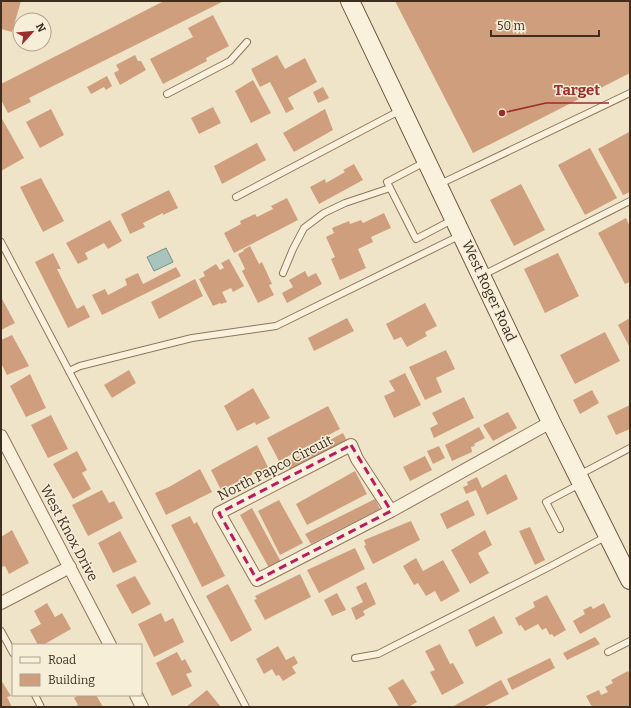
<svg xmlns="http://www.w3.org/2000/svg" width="631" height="708" font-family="Bitter,serif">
	<rect width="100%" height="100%" fill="#f0e4c8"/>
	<polygon fill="#a9c4bc" stroke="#6f938a" points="166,248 173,262 154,271 147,257"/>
	<g fill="#cf9f7d">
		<polygon points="1,1 21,1 12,32 1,29"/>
		<polygon points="164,1 224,1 29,98 31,102 8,113 1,100 1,84"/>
		<polygon points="395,1 630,1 630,73 473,153"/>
		<polygon points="213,15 229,46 206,58 207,61 163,84 150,59 193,37 188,28"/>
		<polygon points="135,55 138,61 141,61 146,70 120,85 114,73 119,70 116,65"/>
		<polygon points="277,55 285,69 305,58 317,82 288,98 294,109 286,113 270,82 260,87 251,69"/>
		<polygon points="107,76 112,86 106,90 104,87 91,94 87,87"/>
		<polygon points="253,80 271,113 251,123 235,91"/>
		<polygon points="323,87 329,98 318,103 313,92"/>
		<polygon points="213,107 221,123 199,134 191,118"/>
		<polygon points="51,109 64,135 40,148 26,122"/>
		<polygon points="325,109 333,130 294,152 283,133"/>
		<polygon points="1,117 24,158 1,171"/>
		<polygon points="629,132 630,134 630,192 623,195 598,149"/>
		<polygon points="257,143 266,160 222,184 214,166"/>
		<polygon points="590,148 617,198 585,215 558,165"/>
		<polygon points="354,164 363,180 319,204 310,187 325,179 326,183 345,172 343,170"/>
		<polygon points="41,178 64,221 43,232 20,187"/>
		<polygon points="521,184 545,230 514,246 490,200"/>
		<polygon points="169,190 178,208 163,215 163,213 143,223 145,227 130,234 121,214"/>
		<polygon points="287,198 298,220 234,253 224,233 241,224 240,221 255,214 257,217 273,209 271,206"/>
		<polygon points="384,213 391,228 371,237 373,242 358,249 366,268 340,280 331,259 335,257 326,237 334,233 332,228 349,221 350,224 361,220 363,223"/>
		<polygon points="626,218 630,227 630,282 625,284 598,233"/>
		<polygon points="110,220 122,241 108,249 104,243 85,253 88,259 78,264 66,243"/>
		<polygon points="250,246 259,264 262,262 272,284 269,285 274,295 258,303 242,271 245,269 238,254 244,251 243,250"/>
		<polygon points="53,253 61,269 57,269 77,309 84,305 90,317 68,328 35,262"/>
		<polygon points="558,253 579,296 545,313 524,269"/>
		<polygon points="229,259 244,286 233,292 231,288 222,292 227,302 221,304 220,303 213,306 199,279 205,276 203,272 216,264 220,270 224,268 221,263"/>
		<polygon points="176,267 181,276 102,315 92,295 105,289 108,295 127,285 125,279 138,273 143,284"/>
		<polygon points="305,271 308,277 316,273 322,284 287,303 282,293 293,287 289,280"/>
		<polygon points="195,279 203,296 159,319 151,302"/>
		<polygon points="1,297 15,323 1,330"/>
		<polygon points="425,303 437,326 425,332 427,336 407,347 401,337 394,340 386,324"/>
		<polygon points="347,318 354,331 314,351 308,338"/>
		<polygon points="630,318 630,348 618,325"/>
		<polygon points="605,332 620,361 575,384 560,355"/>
		<polygon points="12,335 29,366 7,375 1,363 1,340"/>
		<polygon points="446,350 455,369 436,378 442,392 425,400 409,367"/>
		<polygon points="129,370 136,383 112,398 104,385"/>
		<polygon points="405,373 421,405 394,418 384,396 395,391 389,381"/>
		<polygon points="30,374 46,408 26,417 10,386"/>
		<polygon points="253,388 270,418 256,425 255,422 237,431 224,406"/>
		<polygon points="592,390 599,403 580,414 573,400"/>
		<polygon points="464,397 474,418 434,438 430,428 438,424 432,413"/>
		<polygon points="630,405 630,429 616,435 607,416"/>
		<polygon points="328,406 340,429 279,461 267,438"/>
		<polygon points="508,412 517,428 493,441 483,425"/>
		<polygon points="51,415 68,449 48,458 31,425"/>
		<polygon points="479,427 485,438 474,444 475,446 471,447 472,452 452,461 445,445"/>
		<polygon points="343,433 348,443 292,473 286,463"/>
		<polygon points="257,445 268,467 221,490 211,470"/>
		<polygon points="439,446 445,458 433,464 427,451"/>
		<polygon points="77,451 87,470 82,473 91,489 73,499 53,464"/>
		<polygon points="425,456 432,470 410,481 403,467"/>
		<polygon points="200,469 212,492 166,515 155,493 169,487"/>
		<polygon points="355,471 367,494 307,525 296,504"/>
		<polygon points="506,474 518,499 487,515 476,490 466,494 463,487 468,485 467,482 477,477 482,488"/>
		<polygon points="102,490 109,503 114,501 123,518 88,536 72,505"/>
		<polygon points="375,499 380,509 311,544 305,534"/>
		<polygon points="279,500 303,543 280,555 258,511"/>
		<polygon points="468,500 475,515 447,529 440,514"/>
		<polygon points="252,508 281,562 269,568 240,515"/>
		<polygon points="190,516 194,524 197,522 225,576 202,587 171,525"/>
		<polygon points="411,521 420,540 373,564 364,546 366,545 364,540"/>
		<polygon points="530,527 545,560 535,565 519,531"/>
		<polygon points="12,530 29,563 9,574 5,566 1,567 1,537"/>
		<polygon points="485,530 492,545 478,553 489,573 470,584 451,550"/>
		<polygon points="120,531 137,562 113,573 98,543"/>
		<polygon points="355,548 365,569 319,593 307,570"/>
		<polygon points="416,558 423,571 443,560 460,591 441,602 435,591 426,596 418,583 414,585 403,566"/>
		<polygon points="300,574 311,597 265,620 254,600 257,599 255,596"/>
		<polygon points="135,576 151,604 132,614 116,585"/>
		<polygon points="366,582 376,604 363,611 365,615 356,620 351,608 363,602 356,587"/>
		<polygon points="228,584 252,630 231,642 206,596"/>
		<polygon points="337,593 346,610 332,616 324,600"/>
		<polygon points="547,595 566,630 554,637 552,634 550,635 546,628 542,630 538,624 525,631 521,625 519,626 515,618 535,607 533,602"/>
		<polygon points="47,603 55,617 62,613 71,629 43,645 38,645 30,630 41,624 34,611"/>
		<polygon points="604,603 611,617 580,634 573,621 585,614 583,610 591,606 593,609"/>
		<polygon points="161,613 165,622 173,618 184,642 154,657 138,624"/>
		<polygon points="494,616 503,633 476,647 468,630"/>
		<polygon points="595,637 600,644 567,660 563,653"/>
		<polygon points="440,644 450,664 453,663 464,683 442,695 430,672 435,670 425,651"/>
		<polygon points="278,646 286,660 294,656 298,663 292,667 296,673 283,681 279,675 276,676 272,669 264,674 256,659"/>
		<polygon points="177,652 182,661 185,659 192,672 186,674 192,686 172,696 156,663"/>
		<polygon points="550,658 555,668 512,690 507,679"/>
		<polygon points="628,671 630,675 630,707 592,707 586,696 599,690 601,695 608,692 605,687 613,683 611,680"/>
		<polygon points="403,679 417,702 408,707 399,707 388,688"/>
		<polygon points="1,680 11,696 7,697 12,707 1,707"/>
		<polygon points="501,680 509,694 483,707 452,707"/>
		<polygon points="207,690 221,707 186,707"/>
		<polygon points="79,695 96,695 103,707 74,707 78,705 74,698"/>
	</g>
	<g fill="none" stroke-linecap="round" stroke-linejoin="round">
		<g stroke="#8d765c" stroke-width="8">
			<g id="lane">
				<polyline points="167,94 230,61 247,42"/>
				<polyline points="425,162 387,182 416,239 452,220"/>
				<polyline points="440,184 630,93"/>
				<polyline points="236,197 401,110"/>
				<polyline points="1,242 246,707"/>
				<polyline points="283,273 293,249 304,228 324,213 345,203 390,188"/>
				<polyline points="483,275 630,201"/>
				<polyline points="69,371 80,366 192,338 276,326 461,235"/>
				<polyline points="579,475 630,448"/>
				<polyline points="560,529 546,502 580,484"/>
				<polyline points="1,631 13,653"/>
				<polyline points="608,652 630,641"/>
				<polyline points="355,658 378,654 551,566 607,536"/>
				<polyline points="35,695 41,707"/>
			</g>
		</g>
		<g stroke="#8d765c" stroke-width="14">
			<g id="street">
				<polyline points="1,436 110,645"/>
				<polyline points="391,511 357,459 351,445 219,513 257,580 391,511 551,422"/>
				<polyline points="1,603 70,567"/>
				<polyline points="136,695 142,707"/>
			</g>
		</g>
		<g stroke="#6f573f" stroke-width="20">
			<polyline id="secondary" points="350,1 551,422 630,580"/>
		</g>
		<use href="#lane" stroke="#faf1dc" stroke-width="6"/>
		<use href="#street" stroke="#faf1dc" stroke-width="12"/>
		<use href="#secondary" stroke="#faf1dc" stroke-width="18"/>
	</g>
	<path fill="none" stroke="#c2185b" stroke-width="3" stroke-dasharray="8 5" stroke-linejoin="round" d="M 351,445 L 391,511 L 257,580 L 219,513 Z"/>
	<g text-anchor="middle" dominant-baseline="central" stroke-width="3" stroke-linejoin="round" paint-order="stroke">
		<g font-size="14" fill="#3d2e20" stroke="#f7eed8">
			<text transform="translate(489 291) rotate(65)">West Roger Road</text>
			<text transform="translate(275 468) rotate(-27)">North Papco Circuit</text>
			<text transform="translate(69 533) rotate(62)">West Knox Drive</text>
		</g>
	</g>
	<path fill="none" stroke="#9e2a2b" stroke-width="1.5" d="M502 113L546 103H609"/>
	<circle fill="#9e2a2b" stroke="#f7eed8" stroke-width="1.5" cx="502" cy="113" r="4"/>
	<g font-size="15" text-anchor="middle" font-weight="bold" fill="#9e2a2b" stroke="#f7eed8" stroke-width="3" stroke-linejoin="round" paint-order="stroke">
		<text x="577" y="95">Target</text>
	</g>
	<rect width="631" height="708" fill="none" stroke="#3d2e20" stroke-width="4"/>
	<rect x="12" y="644" width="130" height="52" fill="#f7eed8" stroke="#ada18e"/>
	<rect x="20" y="657" width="20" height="6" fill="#faf1dc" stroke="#ada18e"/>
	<text x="48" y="664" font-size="12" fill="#3d2e20">Road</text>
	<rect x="20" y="674" width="20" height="12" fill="#cf9f7d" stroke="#ada18e"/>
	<text x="48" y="684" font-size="12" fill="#3d2e20">Building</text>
	<g transform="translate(32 32) rotate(63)"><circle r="19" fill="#f7eed8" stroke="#ada18e"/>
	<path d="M0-3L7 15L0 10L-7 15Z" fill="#9e2a2b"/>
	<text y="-6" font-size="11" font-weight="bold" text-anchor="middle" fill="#3d2e20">N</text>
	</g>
	<path d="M491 30v6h108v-6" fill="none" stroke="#3d2e20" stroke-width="2"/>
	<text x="497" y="30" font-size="12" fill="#3d2e20" stroke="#f7eed8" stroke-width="3" paint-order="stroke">50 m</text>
</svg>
